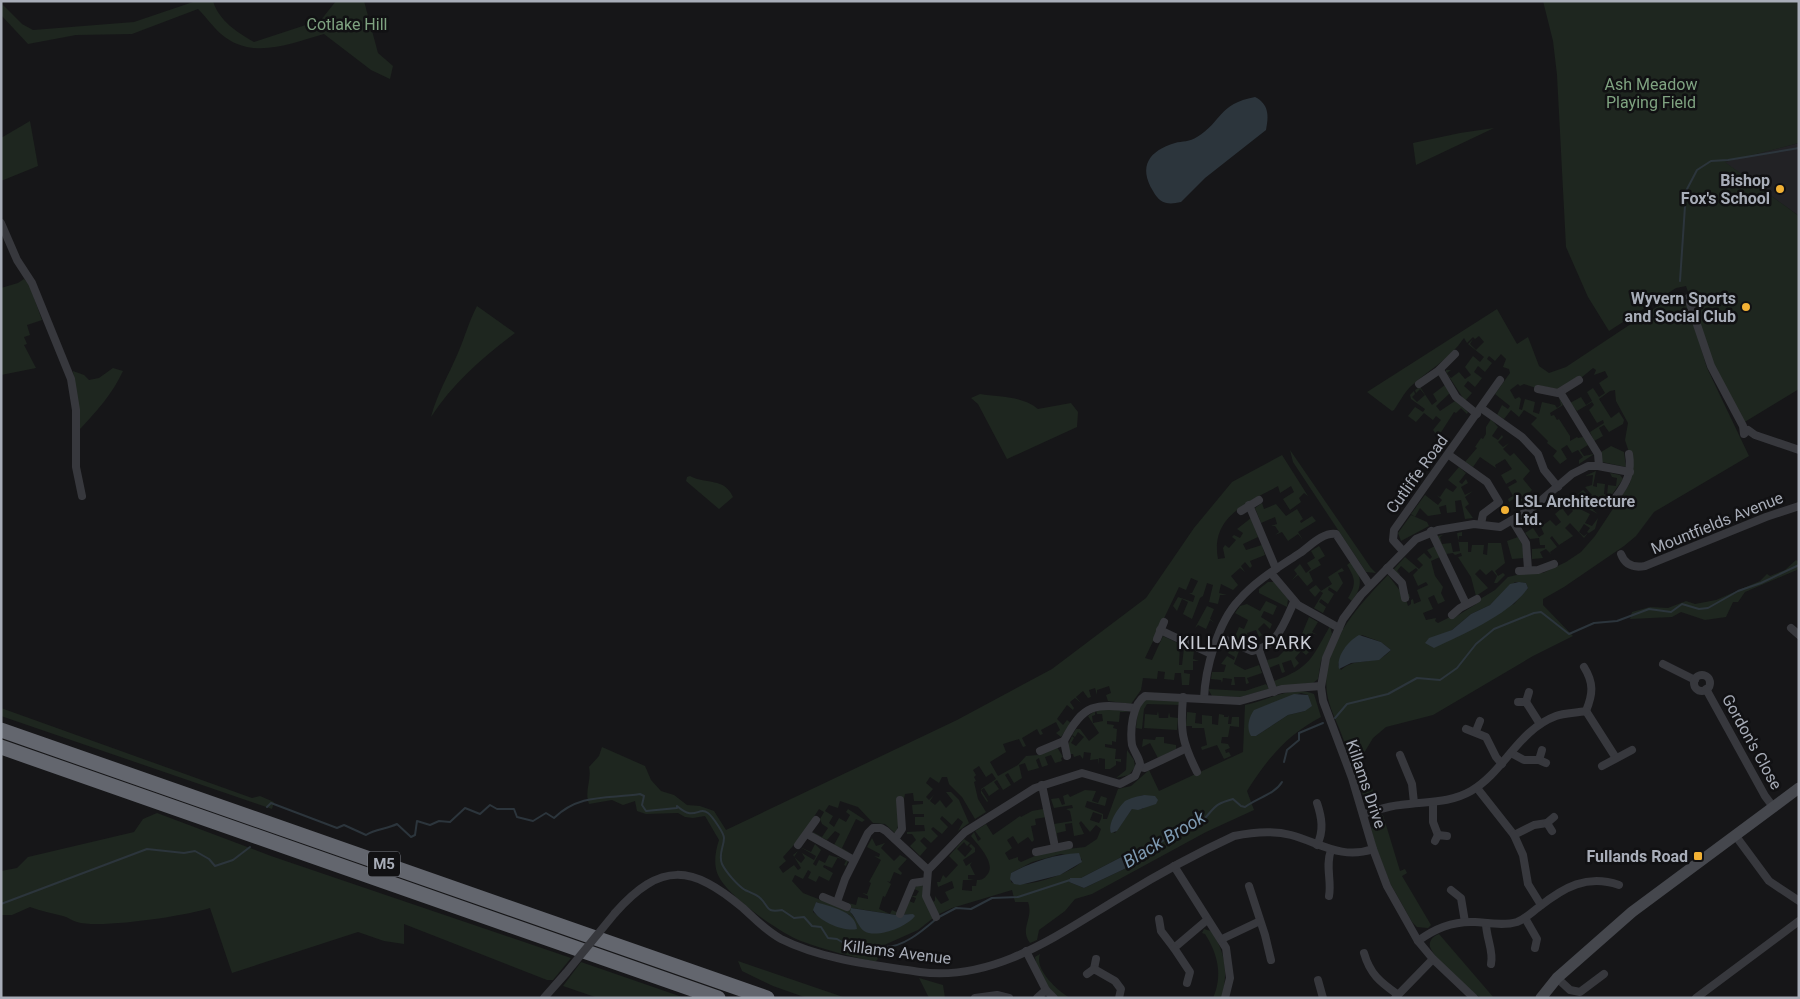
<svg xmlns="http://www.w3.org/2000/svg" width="1800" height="999" font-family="Roboto,sans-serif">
	<rect width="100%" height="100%" fill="#161618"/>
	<polygon fill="#222225" points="1799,143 1799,216 1724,162"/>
	<g fill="#1e261f" fill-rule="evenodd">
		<path d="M 196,1 L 213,1 C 219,21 238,33 254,42 L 321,20 L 336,1 L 364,1 L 378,53 L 393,66 L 390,79 L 371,70 L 324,34 C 291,43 252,61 221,34 C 213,27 206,17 198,9 L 132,34 L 76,35 L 28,44 L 1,15 L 1,3 L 22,24 L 33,30 L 134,22 Z"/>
		<polygon points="1543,1 1799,1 1799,143 1725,162 1799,216 1799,389 1743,423 1715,371 1686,286 1676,288 1609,331 1588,297 1566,247 1557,75 1553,41"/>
		<polygon points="30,121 38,166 1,181 1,138"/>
		<polygon points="1494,128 1416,165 1413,143 1460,133"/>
		<polygon points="24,279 29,284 42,320 27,325 30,335 24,337 27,344 24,345 36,368 1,375 1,288 18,283"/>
		<path d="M 1679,298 L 1689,308 L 1707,368 L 1749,456 L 1654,512 L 1636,536 L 1624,546 L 1564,587 L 1543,599 L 1543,605 L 1573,636 L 1533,656 L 1433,715 L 1386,727 L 1373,738 L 1364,753 L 1362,764 L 1374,793 L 1364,798 C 1357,776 1349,754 1341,733 C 1336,720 1329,707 1327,693 C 1320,646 1359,605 1388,575 L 1401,592 L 1409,594 L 1410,598 L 1406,599 L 1408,606 L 1411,604 L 1411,600 L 1413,599 L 1414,604 L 1421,601 L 1417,590 L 1428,585 L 1426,582 L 1418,586 L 1413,575 L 1418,570 L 1416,568 L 1409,573 L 1401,566 L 1397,571 L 1400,574 L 1399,576 L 1393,570 L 1405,557 L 1419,569 L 1423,565 L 1417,559 L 1424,553 L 1430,559 L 1432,557 L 1427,550 L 1435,546 L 1440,557 L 1431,561 L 1435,576 L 1443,587 L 1441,593 L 1445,601 L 1438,604 L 1434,595 L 1428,598 L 1433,609 L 1423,613 L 1426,620 L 1436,618 L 1435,621 L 1438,623 L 1450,617 L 1452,619 L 1481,601 L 1480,599 L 1495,590 L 1508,577 L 1525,573 L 1543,573 L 1566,562 L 1581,552 L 1595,536 L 1630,483 L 1633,464 L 1625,440 L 1628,423 L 1616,401 L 1615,390 L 1610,391 L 1599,399 L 1611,418 L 1619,412 L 1624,420 L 1623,424 L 1609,432 L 1604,425 L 1599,428 L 1603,436 L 1594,441 L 1590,432 L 1604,423 L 1603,420 L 1597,423 L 1589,410 L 1594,405 L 1592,402 L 1577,411 L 1570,403 L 1581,397 L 1586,405 L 1592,401 L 1587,392 L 1593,388 L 1599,397 L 1605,393 L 1599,383 L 1608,377 L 1605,371 L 1594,375 L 1596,370 L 1593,368 L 1581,378 L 1579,376 L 1557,389 L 1537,385 L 1536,388 L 1524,384 L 1520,386 L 1518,384 L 1510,390 L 1515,399 L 1519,397 L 1521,399 L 1519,409 L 1522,410 L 1525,399 L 1535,402 L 1533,412 L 1539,414 L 1542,402 L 1555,405 L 1557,408 L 1561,405 L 1559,398 L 1563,405 L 1550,413 L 1551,416 L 1554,415 L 1557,420 L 1559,419 L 1570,436 L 1570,441 L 1577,437 L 1578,438 L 1583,437 L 1588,445 L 1580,450 L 1584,456 L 1594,454 L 1579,464 L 1579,460 L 1583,457 L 1578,450 L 1572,453 L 1567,445 L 1561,449 L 1567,459 L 1560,464 L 1553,456 L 1557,451 L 1547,443 L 1548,441 L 1531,424 L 1537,418 L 1524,410 L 1519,417 L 1511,410 L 1504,419 L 1497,415 L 1502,405 L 1508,409 L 1510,406 L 1495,394 L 1510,373 L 1509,369 L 1503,367 L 1506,359 L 1501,354 L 1495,361 L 1489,356 L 1487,359 L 1492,363 L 1485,372 L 1478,366 L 1474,372 L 1482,378 L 1475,387 L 1468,381 L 1464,386 L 1472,393 L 1465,401 L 1446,372 L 1446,370 L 1451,370 L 1447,373 L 1451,378 L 1459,372 L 1465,379 L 1471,375 L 1465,367 L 1473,356 L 1480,362 L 1484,357 L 1468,344 L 1473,339 L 1470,344 L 1476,350 L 1484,342 L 1479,336 L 1475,339 L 1473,337 L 1467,343 L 1464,338 C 1450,359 1427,371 1410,387 C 1404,393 1399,403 1394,410 L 1392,411 L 1367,392 L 1497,309 L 1517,344 L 1528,337 L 1539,366 L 1549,373 L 1566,367 L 1667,300 ZM 1515,582 L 1526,583 L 1528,588 L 1514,604 L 1425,643 L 1452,630 L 1471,614 L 1490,605 ZM 1362,635 L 1381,642 L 1391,650 C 1377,667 1356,656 1341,670 L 1338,665 L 1345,648 Z"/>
		<path d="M 477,306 L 515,333 C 483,357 453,383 431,417 C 437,394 449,374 458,353 C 465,337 469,321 477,306 Z"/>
		<path d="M 113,368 L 123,371 C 113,393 96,412 80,429 L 73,371 L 84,375 L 89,380 L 99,378 Z"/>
		<polygon points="1445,385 1450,393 1436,406 1440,411 1455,401 1468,412 1467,414 1461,408 1456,413 1454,412 1438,437 1433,430 1441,420 1436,416 1433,420 1424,413 1416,422 1408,416 1415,407 1423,412 1425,409 1411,399 1410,395 1414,391 1415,394 1412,397 1417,402 1425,395 1420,389 1416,393 1415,390 1420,387 1432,405 1437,401 1433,394"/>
		<path d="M 980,394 C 1000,397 1022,396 1038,409 L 1071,403 L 1078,412 L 1077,427 L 1007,459 L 978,404 L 971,398 Z"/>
		<polygon points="1491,419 1498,427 1492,436 1498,440 1502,435 1503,437 1498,442 1503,447 1509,443 1503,449 1510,456 1514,453 1530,471 1523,479 1532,490 1526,496 1527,497 1518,503 1517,501 1523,498 1521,494 1509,502 1508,499 1513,496 1508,487 1517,482 1515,479 1506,484 1501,475 1512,469 1505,459 1495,465 1496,468 1480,457 1473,467 1465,462 1477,448 1475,447 1481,438 1483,439 1486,434 1486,427"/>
		<polygon points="1611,446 1624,452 1626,467 1602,462 1601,452"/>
		<polygon points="1290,450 1371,568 1376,573 1366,572 1293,462"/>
		<path d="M 1282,455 L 1308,496 L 1304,493 L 1299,498 L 1301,502 L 1290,510 L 1283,499 L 1294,492 L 1291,486 L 1280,493 L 1278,486 C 1248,503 1210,516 1218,559 L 1225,558 L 1223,548 L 1225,545 L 1229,548 L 1236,540 L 1232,537 L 1234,535 L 1240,538 L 1243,533 L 1237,529 L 1251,518 L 1258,537 L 1243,544 L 1246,550 L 1262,545 L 1265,555 L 1250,561 L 1252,566 L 1250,568 L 1245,562 L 1241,566 L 1245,572 L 1240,568 L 1231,576 L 1238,585 L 1233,590 L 1221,584 L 1219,593 L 1227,595 L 1220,595 L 1218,604 L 1209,602 L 1213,585 L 1207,583 L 1203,596 L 1200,598 L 1192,619 L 1183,614 L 1188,602 L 1182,599 L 1177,611 L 1173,606 L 1178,597 L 1193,602 L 1195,596 L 1189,593 L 1192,593 L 1198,581 L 1191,578 L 1186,590 L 1179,587 L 1145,658 L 1152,660 L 1163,636 L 1180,644 L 1179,665 L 1182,665 L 1184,648 L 1194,650 L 1193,659 L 1199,661 L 1193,661 L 1193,670 L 1184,670 L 1184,673 L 1190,674 L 1189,685 L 1182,685 L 1181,673 L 1175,673 L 1174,680 L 1164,679 L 1165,672 L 1158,671 L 1157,679 L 1143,678 L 1141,690 L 1131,704 L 1108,701 L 1106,695 L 1111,693 L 1109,686 L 1097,690 L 1097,695 L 1095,688 L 1089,690 L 1091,697 L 1088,698 L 1083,691 L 1076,697 L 1081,703 L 1075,698 L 1070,702 L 1074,708 L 1073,710 L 1067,705 L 1057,719 L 1063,725 L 1067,720 L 1071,723 L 1061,737 L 1056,733 L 1060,730 L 1056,722 L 1041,730 L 1043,734 L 1040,735 L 1037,729 L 1022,738 L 1026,746 L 1023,747 L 1019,739 L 1003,744 L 1006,752 L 990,762 L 998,776 L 1018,765 L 1026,756 L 1038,755 L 1057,747 L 1063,757 L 1061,758 L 1062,761 L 1055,763 L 1051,755 L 1045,757 L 1048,765 L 1042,767 L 1039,758 L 1036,760 L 1039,768 L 1028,771 L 1025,763 L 1019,765 L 1022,778 L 1014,783 L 1008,773 L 1005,775 L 1011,785 L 1003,790 L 997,780 L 994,782 L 999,789 L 989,796 L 984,788 L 981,790 L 988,801 L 987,802 L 981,793 L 981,789 L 996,779 L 992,773 L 986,777 L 979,766 L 973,770 L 976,775 L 974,777 L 976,781 L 974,782 L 978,799 L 986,812 L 975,819 L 962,797 L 949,784 L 947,777 L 942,777 L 939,783 L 930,777 L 926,783 L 933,789 L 926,797 L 929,800 L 934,795 L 930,801 L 935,805 L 940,800 L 946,808 L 953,801 L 946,792 L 951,792 L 959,800 L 969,823 L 958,831 L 963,822 L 958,818 L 952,825 L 942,816 L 940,819 L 948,827 L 942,834 L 933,827 L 931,829 L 938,836 L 931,843 L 924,837 L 920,841 L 927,848 L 920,856 L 910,846 L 916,840 L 912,834 L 907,834 L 907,832 L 925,831 L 924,825 L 915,825 L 915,817 L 924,817 L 924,814 L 913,814 L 912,805 L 923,804 L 923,801 L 914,801 L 913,793 L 905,794 L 896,834 L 885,824 L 873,823 L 858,807 L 840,801 L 838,808 L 829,805 L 825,811 L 833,816 L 829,823 L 834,827 L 839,818 L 846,822 L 850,815 L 846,812 L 848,809 L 865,820 L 862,822 L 856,819 L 842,848 L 852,854 L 834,845 L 840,834 L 835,831 L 827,840 L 814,834 L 813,832 L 822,837 L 828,828 L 822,824 L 820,819 L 824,812 L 819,809 L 801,837 L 783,857 L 786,861 L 779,867 L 783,873 L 794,865 L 798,870 L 801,868 L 793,855 L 798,851 L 794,857 L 801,863 L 805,858 L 802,853 L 814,860 L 816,856 L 800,847 L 811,852 L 815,844 L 821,850 L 813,864 L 816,866 L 819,860 L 825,863 L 829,855 L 848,861 L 846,866 L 844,865 L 846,861 L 838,857 L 832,868 L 824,865 L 823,867 L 833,873 L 829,881 L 819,876 L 816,882 L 808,878 L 811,872 L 808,870 L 803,879 L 795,875 L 792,881 L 803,893 L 846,910 L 848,903 L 856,905 L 858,897 L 868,899 L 868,896 L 862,893 L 867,894 L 871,883 L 869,882 L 881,860 L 874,856 L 879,857 L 880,854 L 867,847 L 872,838 L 876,846 L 885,843 L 881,848 L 894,861 L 900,855 L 907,859 L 898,869 L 902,873 L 901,875 L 894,872 L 890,882 L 887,881 L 891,884 L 885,897 L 883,896 L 879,909 L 890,914 L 892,910 L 901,914 L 909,901 L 914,903 L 916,898 L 911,896 L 916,896 L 919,891 L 914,889 L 918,885 L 922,885 L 931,902 L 935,901 L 935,896 L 941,904 L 949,900 L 945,892 L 954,888 L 952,881 L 938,887 L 937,882 L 940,882 L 943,875 L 946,878 L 958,865 L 949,856 L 964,839 L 970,843 L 967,846 L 964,842 L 957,849 L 965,857 L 972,849 L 969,846 L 971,844 L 975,848 L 975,852 L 963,860 L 966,866 L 972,862 L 970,865 L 975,875 L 968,875 L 968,879 L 974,880 L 963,880 L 962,890 L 972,891 L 972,886 L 976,886 L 977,880 C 982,880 984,879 987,875 C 997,864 978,845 971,836 L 974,832 L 978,841 L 981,839 L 975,831 L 986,824 L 993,835 L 1020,816 L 1021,817 L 1032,811 L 1043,809 L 1046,817 L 1035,819 L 1036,825 L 1031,826 L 1034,840 L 1032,842 L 1028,837 L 1018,844 L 1013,836 L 1007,840 L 1012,848 L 1005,853 L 1009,860 L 1018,857 L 1018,860 L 1021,862 L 1037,855 L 1059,850 L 1085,847 L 1097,839 L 1101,829 L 1096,825 L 1090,832 L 1081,821 L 1079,823 L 1084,834 L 1074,836 L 1072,823 L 1065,824 L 1066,831 L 1057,833 L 1058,842 L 1054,824 L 1072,821 L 1070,811 L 1066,809 L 1073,808 L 1072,805 L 1054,808 L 1051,799 L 1059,798 L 1062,805 L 1065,804 L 1063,796 L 1068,794 L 1070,797 L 1085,790 L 1096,791 L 1092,801 L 1098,803 L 1101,796 L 1107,798 L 1105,806 L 1087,801 L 1085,807 L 1103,814 L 1103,819 L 1101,819 L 1102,815 L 1093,812 L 1090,820 L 1099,823 L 1101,819 L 1107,819 L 1118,789 L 1131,786 L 1149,770 L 1159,791 L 1243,752 L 1245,705 C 1267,701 1293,684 1314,694 L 1321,717 C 1288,734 1267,759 1247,791 L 1254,810 L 1206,832 L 1092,894 L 1075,899 L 1065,911 L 1039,930 L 1037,940 L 1030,943 C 1019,929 1034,918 1028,902 L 1015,902 L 1012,890 L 952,908 L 937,915 L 918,930 L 873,950 L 878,959 L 875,962 C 850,956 825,950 801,941 C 780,933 729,897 719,877 C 713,866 715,852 719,840 L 705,816 L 693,818 L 685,817 L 678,813 L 646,814 L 637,811 L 635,801 L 623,805 L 612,800 L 589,804 C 584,791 592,780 589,767 L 599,756 L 602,747 L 645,766 L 651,780 L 661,791 L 674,795 L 687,805 L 700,806 L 714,811 L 726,830 L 957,720 L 1052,669 L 1146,598 L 1194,528 L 1232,482 ZM 1301,693 L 1308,695 L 1305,711 L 1288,715 L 1256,736 L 1255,710 ZM 1144,795 L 1143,809 L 1132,809 L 1115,833 L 1110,830 C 1112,813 1128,799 1144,795 ZM 1154,844 L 1152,856 L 1084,888 L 1069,882 L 1070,878 L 1081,878 L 1135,850 ZM 1061,854 L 1082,859 L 1081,862 C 1072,873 1023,890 1011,882 L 1011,873 L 1032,862 ZM 816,902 L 850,915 L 825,921 L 813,912 ZM 852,908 L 896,915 L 910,914 C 897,921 880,935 865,931 L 850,912 Z"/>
		<polygon points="1459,467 1466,473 1459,482 1462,484 1466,479 1468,483 1461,487 1465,495 1473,491 1465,497 1469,504 1465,507 1473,518 1465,519 1461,500 1455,501 1456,512 1447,513 1446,505 1439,507 1441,514 1428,516 1420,508 1415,517 1411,514 1425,495 1438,505 1442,500 1437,495 1440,497 1446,488 1453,492 1457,487 1448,480"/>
		<polygon points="1596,471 1593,486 1597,487 1597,483 1605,484 1604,494 1607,495 1608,485 1616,486 1617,478 1612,477 1610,473 1620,475 1623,479 1608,500 1603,496 1601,499 1595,495 1593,497 1599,502 1593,510 1598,514 1582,506 1580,509 1590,514 1585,523 1592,526 1598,518 1595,529 1589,533 1587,532 1590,528 1584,524 1579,532 1584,536 1588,533 1584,538 1570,523 1565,528 1573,536 1559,545 1552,536 1550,538 1557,547 1550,552 1551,554 1546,549 1540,552 1543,558 1532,559 1532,549 1545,548 1545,545 1540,545 1539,538 1530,539 1525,533 1533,528 1539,537 1544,534 1541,527 1550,520 1556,526 1561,522 1555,514 1562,508 1568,516 1573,511 1567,504 1575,497 1582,504 1584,502 1578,494 1583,490 1590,497 1592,495 1585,487 1592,485 1593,475 1585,476"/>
		<path d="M 690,476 C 707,485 724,477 733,497 L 719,509 L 686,481 L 687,477 Z"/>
		<polygon points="1262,503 1264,509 1276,504 1286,516 1297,509 1303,519 1300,521 1301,523 1312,516 1316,521 1298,532 1303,540 1298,534 1288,541 1282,532 1275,535 1279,532 1275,526 1271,526 1277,524 1275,517 1261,523 1255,508"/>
		<polygon points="1411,515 1427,522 1429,526 1401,541 1398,533"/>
		<polygon points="1462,532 1462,536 1459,536 1458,542 1468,542 1468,552 1471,552 1472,545 1484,545 1483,554 1487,555 1488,543 1501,543 1505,563 1495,571 1498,576 1503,573 1505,575 1497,583 1494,583 1497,576 1492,570 1486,575 1480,569 1475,574 1488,588 1476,596 1471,577 1458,557 1462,556 1461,553 1455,555 1453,553 1446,554 1437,536 1443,535 1440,537 1442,544 1451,543 1453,552 1460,551 1457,533"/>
		<polygon points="1518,537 1522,544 1524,558 1512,559 1507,541"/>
		<polygon points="1319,546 1325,556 1318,560 1321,565 1309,572 1313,581 1307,586 1298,575 1292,580 1297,574 1294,570 1300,564 1306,573 1311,569 1307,563 1315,558 1311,551"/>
		<polygon points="1796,560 1799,562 1799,569 1745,592 1738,602 1733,602 1726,617 1705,620 1681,612 1672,617 1630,619 1632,612 1650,607 1668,608 1686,601 1695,604 1716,600 1760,581 1767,574 1770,576 1785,570"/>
		<path d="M 1352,561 C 1361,577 1364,585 1352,601 L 1348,598 C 1357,584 1355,578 1347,565 Z"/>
		<polygon points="1342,568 1344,571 1338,573 1343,583 1337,592 1329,587 1328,590 1334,594 1328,604 1321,599 1319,602 1326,607 1323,613 1314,608 1323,593 1320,591 1315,597 1309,590 1316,585 1321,591 1332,584 1328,577"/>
		<polygon points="1268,582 1274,582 1288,599 1287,607 1259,593 1259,589"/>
		<polygon points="1266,601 1277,606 1273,615 1264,611 1261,617 1272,624 1270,629 1264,623 1258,629 1262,635 1259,637 1256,630 1247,633 1248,638 1240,641 1234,639 1239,627 1244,629 1248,620 1235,613 1240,606 1247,604 1260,611"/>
		<polygon points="1207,606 1214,609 1210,619 1215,623 1210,620 1206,629 1198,625 1195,628"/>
		<polygon points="1309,617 1318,622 1312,632 1318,635 1312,633 1303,648 1309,652 1306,655 1301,651 1295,658 1299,663 1294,668 1291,660 1282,663 1285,672 1282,673 1279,664 1269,668 1267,660 1278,657 1285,650 1289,651 1295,639 1299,641"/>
		<path d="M 1330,626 L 1332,634 L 1321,661 L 1318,679 L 1313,683 L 1276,687 L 1274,681 C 1310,668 1312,658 1330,626 Z"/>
		<polygon points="1231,647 1239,651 1234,664 1245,670 1259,665 1262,673 1247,678 1249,683 1246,684 1245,677 1234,677 1235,685 1231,685 1232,679 1223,678 1222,683 1221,680 1211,679 1212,672 1224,672 1226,665 1221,664 1227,656 1234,660 1235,657 1228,653"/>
		<polygon points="1266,684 1269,689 1240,697 1212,696 1208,689 1245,691"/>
		<polygon points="1145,699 1178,700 1181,705 1147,704 1144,709 1142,729 1136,728 1138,710"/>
		<polygon points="1,708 252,798 260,796 274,802 272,809 1,716"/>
		<polygon points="1108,708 1129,712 1120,712 1119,722 1107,721 1107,724 1114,725 1113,728 1117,729 1116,742 1112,741 1112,745 1105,744 1105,747 1116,749 1115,759 1121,759 1121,762 1116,761 1116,765 1110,769 1105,769 1105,759 1099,758 1098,765 1098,759 1090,760 1091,753 1084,752 1083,759 1080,755 1074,757 1073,754 1070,754 1068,745 1072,736 1074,738 1071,743 1076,746 1084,737 1078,732 1075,737 1072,735 1076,729 1080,729 1089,741 1099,733 1088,716 1095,711 1095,715 1092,716 1093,723 1103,721 1102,714 1097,714 1096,710"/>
		<polygon points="1158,711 1159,718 1168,718 1169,712 1170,717 1178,718 1177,730 1144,728 1145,714 1157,715"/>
		<polygon points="1187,712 1196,713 1195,723 1202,724 1202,715 1212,716 1212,724 1218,725 1219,714 1224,715 1224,717 1228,717 1229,715 1228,724 1231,724 1232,717 1239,717 1239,727 1230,726 1228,737 1222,737 1221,743 1228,744 1230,748 1225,750 1226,753 1229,752 1231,756 1224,759 1217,745 1202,750 1201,747 1207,745 1204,728 1192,728 1192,726 1186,726"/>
		<polygon points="1156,737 1164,737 1164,743 1176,745 1176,749 1158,758 1150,743 1142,747 1143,739 1155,740"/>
		<polygon points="1127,750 1134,760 1135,767 1129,775 1116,778 1126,770"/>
		<path d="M 157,813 L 271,856 L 571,958 L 553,980 L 547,980 L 404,924 L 404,944 L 384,941 L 358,932 L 232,973 L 210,908 C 186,916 99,929 77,922 C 72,921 68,917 63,916 C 52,913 41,911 30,907 L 12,915 L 1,915 L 1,871 L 17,868 L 28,857 L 134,832 L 143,819 Z"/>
		<polygon points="1383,815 1400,871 1405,869 1407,873 1402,876 1431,925 1428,928 1417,927 1412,922 1390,883 1376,847 1371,829 1375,818"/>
		<path d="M 1204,929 L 1211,931 C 1226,953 1228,972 1222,998 L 1213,998 C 1223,976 1218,954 1205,934 L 1202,933 Z"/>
		<path d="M 1439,934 L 1494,998 C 1489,998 1483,999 1478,996 C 1466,990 1437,962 1431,949 C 1427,942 1433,936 1439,934 Z"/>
		<path d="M 1040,954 C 1034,970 1058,991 1070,998 L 1059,998 C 1048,988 1037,973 1035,957 Z"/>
		<polygon points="738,961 846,998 807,998 773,986 742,971"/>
		<polygon points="581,962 685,998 598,998 563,986"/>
		<polygon points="919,978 943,985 945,998 929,998"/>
	</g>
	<g fill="#2c353c">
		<path d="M 1255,97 C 1269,104 1269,116 1266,130 L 1205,178 L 1181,202 C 1168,205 1160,204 1153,191 C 1138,166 1149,151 1175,143 C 1182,141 1190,142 1197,137 C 1222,122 1218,104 1255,97 Z"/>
		<path d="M 1519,582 L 1526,583 L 1528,588 C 1509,615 1463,634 1434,648 L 1425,643 L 1429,638 L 1452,630 L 1471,614 L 1490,605 L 1510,584 Z"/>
		<path d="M 1359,635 L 1381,642 L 1391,650 L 1379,660 L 1351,663 L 1339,669 C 1336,656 1348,641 1359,635 Z"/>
		<path d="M 1294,694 L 1308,695 L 1312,706 L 1305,711 L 1288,715 L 1256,736 L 1251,736 C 1246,728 1249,717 1254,710 Z"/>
		<path d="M 1144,795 L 1155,796 L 1158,800 L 1156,804 L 1138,810 L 1132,809 L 1117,831 L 1111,833 C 1107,824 1118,808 1125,801 C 1130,798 1139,796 1144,795 Z"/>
		<polygon points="1155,844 1152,856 1084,888 1069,882 1070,878 1081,878 1135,850"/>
		<path d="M 1079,853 L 1082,862 L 1060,875 L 1020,885 L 1014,884 L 1010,879 L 1011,873 C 1034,861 1053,855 1079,853 Z"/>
		<path d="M 816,902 C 831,907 856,911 857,929 C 845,932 819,922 813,910 Z"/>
		<path d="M 851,908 L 896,915 L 913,914 L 915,916 C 907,927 876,939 864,931 C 858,927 856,917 850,912 Z"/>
	</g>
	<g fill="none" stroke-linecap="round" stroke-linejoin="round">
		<g stroke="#2c353c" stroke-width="2">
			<polyline points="1680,281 1686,191 1697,170 1711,161 1728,160 1799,148"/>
			<polyline points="1335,718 1347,704 1388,694 1417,678 1440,680 1457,668 1476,644 1494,629 1534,613 1541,612 1569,634 1594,623 1617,621 1649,609 1671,612 1682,604 1699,609 1708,608 1738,591 1761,583 1799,565"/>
			<polyline points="1284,762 1287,750 1299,740 1299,733 1323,723"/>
			<path d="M 267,807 L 271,803 L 337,828 L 344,825 L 366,835 C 375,829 387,829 397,824 L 411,837 L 415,835 L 417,821 L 430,825 L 439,821 L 450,822 L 465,808 L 480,814 L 490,805 L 497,809 L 514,809 L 517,817 L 533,821 L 546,813 L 554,818 C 580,793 608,799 640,794 L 644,796 L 642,805 L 646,811 L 677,808 L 677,806 C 695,822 698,806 708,813 C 712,816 724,833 724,838 C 724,847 718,854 722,864 C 726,872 737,885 745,890 C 749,892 755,894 759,897 C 770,906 764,913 782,910 L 794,918 L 804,917 L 812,926 L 821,927 L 828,938 L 837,939 L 862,954 L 875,956 L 885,947 C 903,947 921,932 935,920"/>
			<path d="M 1154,846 L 1182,830 L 1189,821 L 1194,818 L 1205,818 C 1216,806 1215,804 1233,799 L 1241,806 L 1245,807 C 1257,798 1275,794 1282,782"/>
			<polyline points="1,904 147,849 184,853 195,851 209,859 215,866 233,860 250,847"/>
			<polyline points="939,917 956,908 971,909 992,898 1018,897 1070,880"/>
		</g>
		<g stroke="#37383d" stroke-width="8">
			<polyline points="1,223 17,260 32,283 71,379 76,410 76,467 82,496"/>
			<polyline points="1688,298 1711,366 1743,426 1744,434 1748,430 1755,435 1799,450"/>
			<polyline points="1440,370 1456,397 1477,414"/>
			<polyline points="1419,384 1438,371 1455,354"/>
			<polyline points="1538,389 1558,393 1579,380"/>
			<polyline points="1560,392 1598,454 1599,466"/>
			<polyline points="1481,408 1522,437 1538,454 1544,470 1558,487"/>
			<polyline points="1449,455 1487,482 1499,502 1483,514 1481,524"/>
			<path d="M 1616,497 C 1627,483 1632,472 1629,454"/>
			<polyline points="1249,505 1276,569"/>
			<polyline points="1241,511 1259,500"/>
			<polyline points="1512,520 1526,543 1528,569"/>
			<polyline points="1431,531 1466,604"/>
			<polyline points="1403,551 1393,540 1394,530 1500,380"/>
			<path d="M 1621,554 C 1625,565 1634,568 1645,566 L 1766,517 L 1799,506"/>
			<polyline points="1387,568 1402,583 1405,598"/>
			<polyline points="1519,571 1538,570 1554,564"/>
			<polyline points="1271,573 1298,605 1339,628"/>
			<polyline points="1452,615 1460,608 1477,599"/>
			<polyline points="1791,628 1799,635"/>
			<polyline points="1160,630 1211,654"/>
			<path d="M 1219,637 L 1252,651 C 1278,646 1284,623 1294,602"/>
			<polyline points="1157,639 1164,622"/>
			<polyline points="1259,650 1274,692"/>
			<polyline points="1663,664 1695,680"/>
			<path d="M 1584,667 C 1594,683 1593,694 1586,711"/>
			<circle cx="1702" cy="683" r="8"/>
			<polyline points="1706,689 1765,796 1774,808"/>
			<path d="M 1183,697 C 1180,731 1182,742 1197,772"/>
			<path d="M 1204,699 C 1205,669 1218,622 1239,600 C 1255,581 1279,567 1300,553 C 1310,546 1323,532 1336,534 L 1369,584"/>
			<polyline points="1518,702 1526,702 1529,692"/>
			<polyline points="1526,702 1540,724"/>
			<polyline points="1586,711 1616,758"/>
			<polyline points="1466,729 1486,737 1496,757 1502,764"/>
			<polyline points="1476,731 1480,721"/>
			<polyline points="1542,750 1539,760 1546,763"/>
			<polyline points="1040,751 1064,741"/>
			<polyline points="1511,753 1524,760 1539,760"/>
			<polyline points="1400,755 1412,784 1414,803"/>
			<path d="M 1067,756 L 1064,741 C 1084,702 1096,704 1135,708"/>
			<polyline points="1602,766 1632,750"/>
			<polyline points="1140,767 1145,768 1185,749"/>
			<polyline points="1042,785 1055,847"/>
			<polyline points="1477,788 1514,835 1534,825 1547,823"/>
			<path d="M 1317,803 C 1322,818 1324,831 1317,845"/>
			<polyline points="1433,803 1433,822 1438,835"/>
			<path d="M 1363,814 C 1375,811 1388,806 1400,805 C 1426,801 1448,804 1471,791 C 1504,772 1518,730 1556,716 C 1564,713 1576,713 1586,711"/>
			<polyline points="1552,831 1547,823 1554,817"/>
			<polyline points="807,834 854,860"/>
			<polyline points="1514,835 1523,855 1528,884 1541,905"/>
			<polyline points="1735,835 1769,881 1799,901"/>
			<polyline points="895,839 902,829 900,800"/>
			<polyline points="1435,841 1438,835 1447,836"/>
			<polyline points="798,845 816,820"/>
			<polyline points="1036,852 1069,845"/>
			<polyline points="1174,866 1226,948 1230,978 1225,998"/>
			<polyline points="1249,886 1265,935 1271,960"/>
			<polyline points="1451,890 1461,898 1465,922"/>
			<path d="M 1329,896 C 1332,880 1325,867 1331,850"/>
			<polyline points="823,897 847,907"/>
			<polyline points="837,902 845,879 868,833 873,828 881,828 886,831 928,870"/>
			<path d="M 615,913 C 661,861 692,865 743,908 C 755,919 766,931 781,939 C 823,960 874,965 920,972 C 995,982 1059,934 1121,897 C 1157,875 1195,854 1234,836 C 1253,832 1272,830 1291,835 C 1320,843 1342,860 1373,849"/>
			<polyline points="900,914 913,883 927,881"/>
			<path d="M 936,917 L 926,896 L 928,870 L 965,832 L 1035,788 L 1082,773 L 1120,784 L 1135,776 L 1140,764 C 1139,757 1134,752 1132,745 C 1130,731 1132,704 1145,696 L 1240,701 L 1282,689 L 1321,686"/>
			<polyline points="1525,918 1537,939 1535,948"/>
			<polyline points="1159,919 1161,931 1174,948 1207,920"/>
			<path d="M 1486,923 C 1486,938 1494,951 1491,964"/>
			<polyline points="1222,939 1260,921"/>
			<path d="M 1418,941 C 1435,928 1454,921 1475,922 C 1489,923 1504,926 1517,922 C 1525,919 1532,912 1539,907 C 1564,887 1587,874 1619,885"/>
			<polyline points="1174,948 1190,972 1187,983"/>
			<polyline points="1026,951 1046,990 1054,998"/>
			<path d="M 1364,953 C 1370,974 1380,982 1397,994"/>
			<polyline points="1094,969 1096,959"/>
			<polyline points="1087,974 1094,969 1115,981 1121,989 1119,998"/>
			<polyline points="1557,978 1570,990 1580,992 1604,974"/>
			<polyline points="1318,980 1323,998"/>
			<polyline points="544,998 566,973"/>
			<polyline points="975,998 997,995 1009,998"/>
			<polyline points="1037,998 1046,990"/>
			<polyline points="1395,998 1433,959"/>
			<polyline points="1474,998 1433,959 1418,941 1387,886 1373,849 1352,778 1323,701 1321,687 1326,658 1343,619 1361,595 1416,539 1438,530 1474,524 1500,527 1531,509 1572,474 1588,466 1598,466 1630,472"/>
			<polyline points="1696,998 1799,921"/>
		</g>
		<polyline stroke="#45474d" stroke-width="11" points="1541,998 1557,978 1632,912 1799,788"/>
		<g stroke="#63666e" stroke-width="15">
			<polyline points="1,730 767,998"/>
			<polyline points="1,747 718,998"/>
		</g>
		<polyline stroke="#37383d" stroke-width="8" points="566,973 615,913"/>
	</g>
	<g fill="#f2b134" stroke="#111113" stroke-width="2">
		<circle cx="1780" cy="189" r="5"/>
		<circle cx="1746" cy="307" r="5"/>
		<circle cx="1505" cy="510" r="5"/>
		<rect x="1693" y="851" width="10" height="10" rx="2.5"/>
	</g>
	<g text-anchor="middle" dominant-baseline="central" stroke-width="5" stroke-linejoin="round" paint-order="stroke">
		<rect fill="#111113" stroke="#7b7e86" stroke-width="1" x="368" y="851.5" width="32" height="25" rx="4"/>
		<g font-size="15" font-weight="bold" fill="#a8adb8">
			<text x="384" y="864">M5</text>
		</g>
		<g font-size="16" fill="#7fa381" stroke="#111113">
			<text x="347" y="24">Cotlake Hill</text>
			<text x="1651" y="84">Ash Meadow<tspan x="1651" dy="18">Playing Field</tspan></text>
		</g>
		<g font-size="16" font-weight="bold" fill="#a8adb8" stroke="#111113" text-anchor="end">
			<text x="1770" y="180">Bishop<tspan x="1770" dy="18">Fox's School</tspan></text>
			<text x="1736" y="298">Wyvern Sports<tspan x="1736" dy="18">and Social Club</tspan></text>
			<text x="1515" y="501" text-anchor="start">LSL Architecture<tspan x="1515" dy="18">Ltd.</tspan></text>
			<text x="1688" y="856">Fullands Road</text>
		</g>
		<g font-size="16" fill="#a8adb8" stroke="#111113">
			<text transform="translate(1417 474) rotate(-54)">Cutliffe Road</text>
			<text transform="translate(1717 523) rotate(-22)">Mountfields Avenue</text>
			<text transform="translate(1752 742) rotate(61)">Gordon's Close</text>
			<text transform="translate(1366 784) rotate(71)">Killams Drive</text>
			<text transform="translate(897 952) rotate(7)">Killams Avenue</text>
		</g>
		<g font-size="18" letter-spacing="1" fill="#c9ccd4" stroke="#111113">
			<text x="1245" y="642">KILLAMS PARK</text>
		</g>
		<g font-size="18" font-style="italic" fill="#7f9bb3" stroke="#111113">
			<text transform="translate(1164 839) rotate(-31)">Black Brook</text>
		</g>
	</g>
	<rect width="1800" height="999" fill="none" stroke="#a8adb8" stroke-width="5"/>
</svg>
